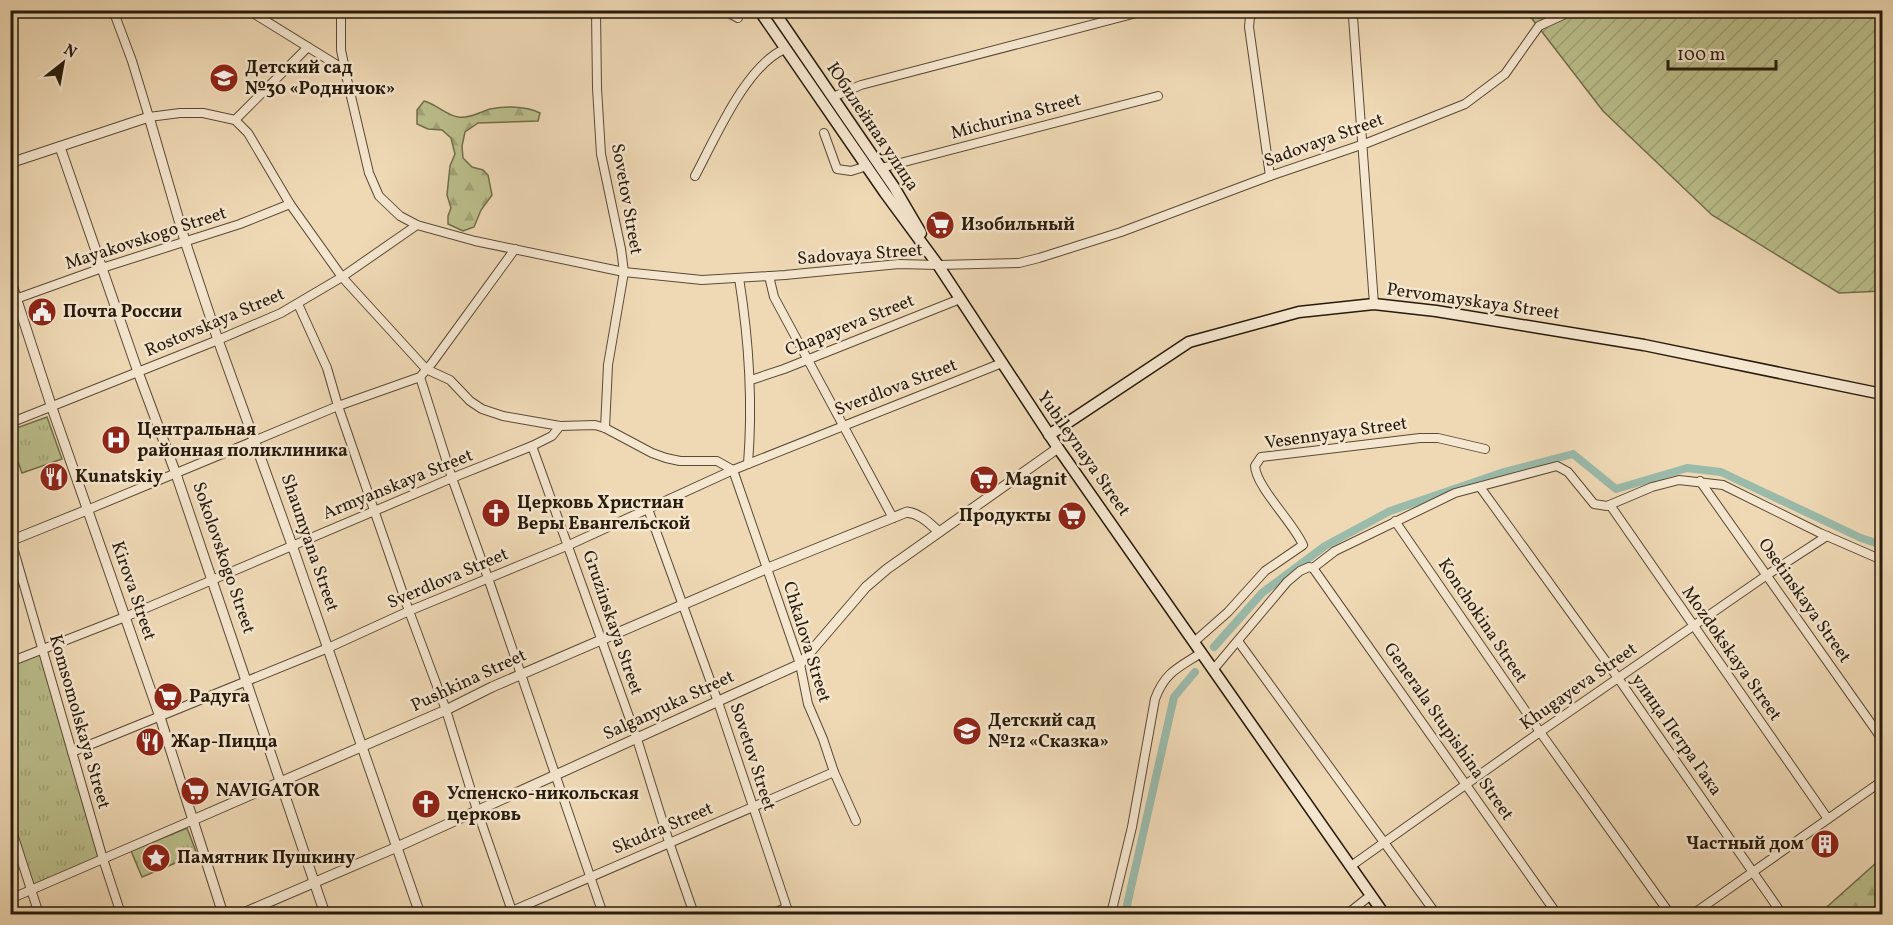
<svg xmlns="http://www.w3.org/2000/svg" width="1893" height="925" font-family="Vollkorn,serif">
	<defs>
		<pattern id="forest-firs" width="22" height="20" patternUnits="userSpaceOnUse" patternTransform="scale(1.5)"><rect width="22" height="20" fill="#bbbf8c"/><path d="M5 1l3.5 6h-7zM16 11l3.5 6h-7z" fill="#a1a477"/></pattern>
		<pattern id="park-tufts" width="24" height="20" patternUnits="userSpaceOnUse" patternTransform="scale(1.5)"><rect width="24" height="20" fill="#bbbf8c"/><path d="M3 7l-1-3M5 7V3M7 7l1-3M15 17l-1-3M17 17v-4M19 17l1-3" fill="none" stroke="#a1a477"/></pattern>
		<pattern id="garden-furrows" width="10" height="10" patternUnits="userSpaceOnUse" patternTransform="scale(1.5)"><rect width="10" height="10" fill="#bbbf8c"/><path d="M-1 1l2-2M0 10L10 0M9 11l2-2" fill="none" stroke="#a1a477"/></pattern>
	</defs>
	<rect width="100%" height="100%" fill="#efd9b5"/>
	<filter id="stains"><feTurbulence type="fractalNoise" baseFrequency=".00333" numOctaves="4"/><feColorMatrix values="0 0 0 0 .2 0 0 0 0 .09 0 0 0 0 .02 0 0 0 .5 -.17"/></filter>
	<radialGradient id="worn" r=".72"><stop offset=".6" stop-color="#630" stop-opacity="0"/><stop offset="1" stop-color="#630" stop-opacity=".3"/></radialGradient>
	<g fill="url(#forest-firs)" stroke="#716d4c" stroke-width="1.5">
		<path d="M 424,101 C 436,104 446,115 458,117 C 469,119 480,112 490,109 C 506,106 526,106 540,113 L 538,121 L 478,123 L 465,132 L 462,146 L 463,158 L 472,167 L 483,170 L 488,175 L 492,195 L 481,210 L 474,227 L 463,231 L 448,224 L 448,216 L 451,208 L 447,195 L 450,166 L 455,154 L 451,138 L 442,130 L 428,129 L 417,124 L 417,110 Z"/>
		<polygon points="1882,858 1882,914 1819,914 1876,863"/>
	</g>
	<g fill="url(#park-tufts)" stroke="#716d4c" stroke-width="1.5">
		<polygon points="47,417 62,459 22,473 11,442 11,430"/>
		<polygon points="43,649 103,859 31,891 11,825 10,662"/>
		<polygon points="187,828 197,854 142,877 131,851"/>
	</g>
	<polygon fill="url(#garden-furrows)" stroke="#716d4c" stroke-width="1.5" points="1526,11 1882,11 1882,291 1839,293 1712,215 1603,111"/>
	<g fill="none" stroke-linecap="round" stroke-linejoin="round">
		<g stroke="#9abaaa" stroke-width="8">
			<polyline points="1214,647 1262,593 1325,546 1390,511 1504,472 1573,454 1616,489 1687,468 1721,472 1861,538 1882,545"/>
			<polyline points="1125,914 1174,697 1195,672"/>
		</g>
		<g stroke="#594a36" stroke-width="10">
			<g id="minor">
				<polyline points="113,10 132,61 149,117 180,113 203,113 235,120 248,133 290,204 342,277 426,369 450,380 470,401 482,409 503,416 560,426 595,425 605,428 652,453 666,458 680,461 717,461 733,470 800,664 808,704 823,739 834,772 856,821"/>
				<polyline points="248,10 337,65 346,75 369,173 379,196 400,216 417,225 475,241 624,272 702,280 785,275 899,264 938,265 1019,263 1039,258 1121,232 1270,176 1367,143 1465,104 1505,74 1539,26 1574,10"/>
				<polyline points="596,10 597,88 601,154 621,249 624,272 608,365 605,428"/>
				<polyline points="723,10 738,18"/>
				<polyline points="1257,10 1250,17 1249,27 1270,176"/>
				<polyline points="1349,10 1353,17 1374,304"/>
				<polyline points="341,11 341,50 346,74"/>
				<polyline points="833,97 861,85 1148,10"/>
				<polyline points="235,120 308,47"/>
				<polyline points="824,133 837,169 851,171 867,166"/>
				<polyline points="881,168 1158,96"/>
				<path d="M 695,176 C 715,139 746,65 785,49"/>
				<polyline points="769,276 774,297 893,518"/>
				<path d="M 739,278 C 749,340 753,401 748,464"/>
				<polyline points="10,301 102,268 240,224 290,204"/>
				<polyline points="298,304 327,368 338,406 409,611 446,710 477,810 513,914"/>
				<polyline points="420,377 452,478 488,578 603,914"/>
				<polyline points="751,380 784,369 960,299"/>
				<polyline points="10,423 218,340 281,313 342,277 417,225"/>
				<polyline points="532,446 637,739 669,842 694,914"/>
				<polyline points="1700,481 1882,739"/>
				<polyline points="1480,487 1618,678 1782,914"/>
				<polyline points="1610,505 1828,819"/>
				<polyline points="648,509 718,702 789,914"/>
				<polyline points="87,510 338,406 420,377 432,363 515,249"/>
				<polyline points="1395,521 1540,732 1670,914"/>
				<polyline points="1881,527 1882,529"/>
				<polyline points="10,537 103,859 121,914"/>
				<polyline points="1313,568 1557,914"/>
				<polyline points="1238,641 1436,914"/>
				<path d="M 1194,642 L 1228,612 L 1265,571 L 1303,545 C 1293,522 1256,487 1255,466 L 1261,457 L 1420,438 L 1438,438 L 1485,449"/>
				<polyline points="10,662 125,617 452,478 532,446 552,436 560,426"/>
				<polyline points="1213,670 1287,582 1300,571 1309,567 1313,568 1335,551 1455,493 1557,466 1568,472 1594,504 1607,506 1652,487 1679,480 1723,485 1820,533 1882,560"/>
				<polyline points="72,752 328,648 409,611 569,545 733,470 1002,363"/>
				<polyline points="10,825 39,914"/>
				<polyline points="1351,866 1540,732 1767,575 1827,536"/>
				<polyline points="10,899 193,820"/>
				<polyline points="505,914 834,772"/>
				<polyline points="771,914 786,908"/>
				<path d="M 1111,914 L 1132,827 L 1155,699 C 1165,672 1178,668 1201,653"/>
				<polyline points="1350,914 1351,911 1371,895"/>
				<polyline points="1693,914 1882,781"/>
			</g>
		</g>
		<g stroke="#594a36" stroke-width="11">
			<g id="tertiary">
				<polyline points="60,147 138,372 176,474 325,914"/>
				<polyline points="10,163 149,117 185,241 218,340 292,545 420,914"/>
				<polyline points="10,279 52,408 160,717 223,914"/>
				<polyline points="10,541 87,510"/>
				<path d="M 193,820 L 446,710 L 492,687 L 768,568 L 907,512 C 921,514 929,523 939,532"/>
				<polyline points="241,914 397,847 800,664 866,587 887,569 1058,448"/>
			</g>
		</g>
		<g stroke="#271b0b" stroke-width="13">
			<g id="secondary">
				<polyline points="759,10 885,193 938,265 1058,448 1384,914"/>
				<polyline points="773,10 894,187 921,233"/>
				<polyline points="1049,435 1189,342 1299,312 1374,304 1436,311 1644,345 1882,394"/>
			</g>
		</g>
		<use href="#minor" stroke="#f5e6cf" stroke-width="8"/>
		<use href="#tertiary" stroke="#f5e6cf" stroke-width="9"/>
		<use href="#secondary" stroke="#f5e6cf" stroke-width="10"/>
	</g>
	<defs>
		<g id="school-disc" transform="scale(1.5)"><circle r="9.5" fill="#8f2418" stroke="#f5e6cf"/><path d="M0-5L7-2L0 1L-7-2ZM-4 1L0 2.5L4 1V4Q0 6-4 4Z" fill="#fff"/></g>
		<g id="supermarket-disc" transform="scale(1.5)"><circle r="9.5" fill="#8f2418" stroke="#f5e6cf"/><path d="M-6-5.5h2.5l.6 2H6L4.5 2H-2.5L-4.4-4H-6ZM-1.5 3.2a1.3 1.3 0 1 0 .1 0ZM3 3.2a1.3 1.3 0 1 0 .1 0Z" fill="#fff"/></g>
		<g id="civic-disc" transform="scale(1.5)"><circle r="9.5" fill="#8f2418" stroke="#f5e6cf"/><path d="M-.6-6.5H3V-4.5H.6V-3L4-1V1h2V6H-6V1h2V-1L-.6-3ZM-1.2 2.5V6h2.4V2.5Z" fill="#fff"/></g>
		<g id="hospital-disc" transform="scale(1.5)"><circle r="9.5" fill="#8f2418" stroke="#f5e6cf"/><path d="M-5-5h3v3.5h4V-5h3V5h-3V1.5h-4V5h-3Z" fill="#fff"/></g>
		<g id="restaurant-disc" transform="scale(1.5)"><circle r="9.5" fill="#8f2418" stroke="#f5e6cf"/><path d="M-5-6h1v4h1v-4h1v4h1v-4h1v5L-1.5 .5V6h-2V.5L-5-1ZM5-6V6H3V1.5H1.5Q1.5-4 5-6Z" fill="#fff"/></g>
		<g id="church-disc" transform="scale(1.5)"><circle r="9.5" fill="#8f2418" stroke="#f5e6cf"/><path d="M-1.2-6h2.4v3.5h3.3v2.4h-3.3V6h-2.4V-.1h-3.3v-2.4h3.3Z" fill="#fff"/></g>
		<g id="building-disc" transform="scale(1.5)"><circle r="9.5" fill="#8f2418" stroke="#f5e6cf"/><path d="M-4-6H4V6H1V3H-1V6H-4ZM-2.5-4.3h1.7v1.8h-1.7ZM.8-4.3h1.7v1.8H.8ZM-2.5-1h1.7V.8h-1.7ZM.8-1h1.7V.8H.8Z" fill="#fff"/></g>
		<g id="sight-disc" transform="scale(1.5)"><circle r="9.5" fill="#8f2418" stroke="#f5e6cf"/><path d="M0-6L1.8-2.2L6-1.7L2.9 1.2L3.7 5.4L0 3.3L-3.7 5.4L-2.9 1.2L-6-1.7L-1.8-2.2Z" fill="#fff"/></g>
	</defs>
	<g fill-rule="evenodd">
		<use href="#school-disc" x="224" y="78"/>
		<use href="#supermarket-disc" x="940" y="225"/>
		<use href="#civic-disc" x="42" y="312"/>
		<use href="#hospital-disc" x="116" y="440"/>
		<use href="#restaurant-disc" x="54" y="477"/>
		<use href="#supermarket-disc" x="984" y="480"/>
		<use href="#church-disc" x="496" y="513"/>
		<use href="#supermarket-disc" x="1072" y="516"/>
		<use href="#supermarket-disc" x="168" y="697"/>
		<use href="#school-disc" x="967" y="731"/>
		<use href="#restaurant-disc" x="150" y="742"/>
		<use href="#supermarket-disc" x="195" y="791"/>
		<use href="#church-disc" x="426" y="804"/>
		<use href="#building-disc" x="1825" y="844"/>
		<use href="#sight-disc" x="156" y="858"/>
	</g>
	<g text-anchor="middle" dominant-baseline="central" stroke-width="5" stroke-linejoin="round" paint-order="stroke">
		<g font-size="18" font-weight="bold" fill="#271b0b" stroke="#f5e6cf" text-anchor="start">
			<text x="245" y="68">Детский сад<tspan x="245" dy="21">№30 «Родничок»</tspan></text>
			<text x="961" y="225">Изобильный</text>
			<text x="63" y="312">Почта России</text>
			<text x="137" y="430">Центральная<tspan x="137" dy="21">районная поликлиника</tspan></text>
			<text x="75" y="477">Kunatskiy</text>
			<text x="1005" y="480">Magnit</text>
			<text x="517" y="503">Церковь Христиан<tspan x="517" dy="21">Веры Евангельской</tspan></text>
			<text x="1051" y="516" text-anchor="end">Продукты</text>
			<text x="189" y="697">Радуга</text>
			<text x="988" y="721">Детский сад<tspan x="988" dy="21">№12 «Сказка»</tspan></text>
			<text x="171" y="742">Жар-Пицца</text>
			<text x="216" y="791">NAVIGATOR</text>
			<text x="447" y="794">Успенско-никольская<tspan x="447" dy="21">церковь</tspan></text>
			<text x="1804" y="844" text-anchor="end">Частный дом</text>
			<text x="177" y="858">Памятник Пушкину</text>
		</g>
		<g font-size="18" fill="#271b0b" stroke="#f5e6cf">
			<text transform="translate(1016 117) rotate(-15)">Michurina Street</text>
			<text transform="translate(872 127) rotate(56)">Юбилейная улица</text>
			<text transform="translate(1324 141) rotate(-20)">Sadovaya Street</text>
			<text transform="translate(626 199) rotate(80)">Sovetov Street</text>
			<text transform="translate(146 239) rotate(-18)">Mayakovskogo Street</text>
			<text transform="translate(860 255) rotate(-4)">Sadovaya Street</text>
			<text transform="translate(1473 302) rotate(8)">Pervomayskaya Street</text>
			<text transform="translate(215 323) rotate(-23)">Rostovskaya Street</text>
			<text transform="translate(850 326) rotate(-22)">Chapayeva Street</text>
			<text transform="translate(896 388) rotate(-21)">Sverdlova Street</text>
			<text transform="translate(1336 434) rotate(-8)">Vesennyaya Street</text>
			<text transform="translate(1083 454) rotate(55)">Yubileynaya Street</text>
			<text transform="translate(398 485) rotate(-22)">Armyanskaya Street</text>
			<text transform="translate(309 543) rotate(71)">Shaumyana Street</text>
			<text transform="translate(223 558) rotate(71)">Sokolovskogo Street</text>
			<text transform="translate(448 579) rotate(-23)">Sverdlova Street</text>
			<text transform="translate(133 591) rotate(71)">Kirova Street</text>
			<text transform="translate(1804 601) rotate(55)">Osetinskaya Street</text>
			<text transform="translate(1482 621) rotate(56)">Konchokina Street</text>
			<text transform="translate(612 623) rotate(71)">Gruzinskaya Street</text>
			<text transform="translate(806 642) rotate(73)">Chkalova Street</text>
			<text transform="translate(1731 654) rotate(55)">Mozdokskaya Street</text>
			<text transform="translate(469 681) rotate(-25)">Pushkina Street</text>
			<text transform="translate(1579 687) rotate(-35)">Khugayeva Street</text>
			<text transform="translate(669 706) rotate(-25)">Salganyuka Street</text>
			<text transform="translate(79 722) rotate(74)">Komsomolskaya Street</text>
			<text transform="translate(1448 732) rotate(55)">Generala Stupishina Street</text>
			<text transform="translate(1676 735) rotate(55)">улица Петра Гака</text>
			<text transform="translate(752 757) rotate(72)">Sovetov Street</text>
			<text transform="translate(663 829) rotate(-23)">Skudra Street</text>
		</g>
	</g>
	<rect width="1893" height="925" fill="none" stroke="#efd9b5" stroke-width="36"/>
	<rect x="12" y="12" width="1869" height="901" fill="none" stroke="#271b0b" stroke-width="3"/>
	<rect x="18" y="18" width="1857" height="889" fill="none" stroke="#271b0b" stroke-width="1.5"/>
	<g transform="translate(63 63) rotate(31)" stroke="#f5e6cf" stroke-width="4.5" paint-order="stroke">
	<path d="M0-4.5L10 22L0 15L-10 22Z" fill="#271b0b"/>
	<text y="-9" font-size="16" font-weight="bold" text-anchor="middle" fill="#271b0b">N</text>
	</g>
	<path d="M1668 60v9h108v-9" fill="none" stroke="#271b0b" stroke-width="3"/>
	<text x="1677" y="60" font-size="18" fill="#271b0b" stroke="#f5e6cf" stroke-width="4.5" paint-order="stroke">100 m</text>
	<rect width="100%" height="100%" filter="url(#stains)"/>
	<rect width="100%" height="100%" fill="url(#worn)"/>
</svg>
